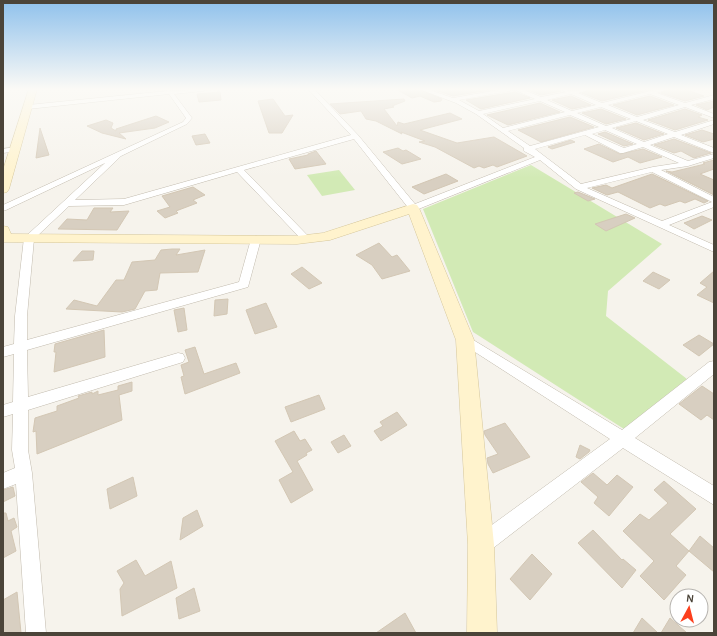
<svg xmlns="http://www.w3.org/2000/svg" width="717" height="636" font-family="Karla,sans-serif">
	<rect width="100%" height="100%" fill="#f6f3ec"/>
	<g fill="#d2eab5">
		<polygon points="531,165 662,244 608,291 606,316 687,379 624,429 473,332 423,209"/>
		<polygon points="339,170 355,190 322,196 307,175"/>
	</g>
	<g fill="#d8cfc1" stroke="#d3c7b4">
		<polygon points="396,89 418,89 442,99 441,101 434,102 420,96 412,98"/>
		<polygon points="432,89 494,89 453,96"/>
		<polygon points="526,89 559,89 561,91 541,95"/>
		<polygon points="592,89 606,91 652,89 602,101 582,93"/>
		<polygon points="669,89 684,89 704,96 685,101 661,93"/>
		<polygon points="220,92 221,100 199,102 197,94"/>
		<polygon points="515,92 530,98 481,109 466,100"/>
		<polygon points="571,96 591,105 572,109 552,100"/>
		<polygon points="650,96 674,105 637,115 613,105"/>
		<polygon points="273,99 285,116 293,115 282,133 269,133 258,101"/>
		<polygon points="404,99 405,101 392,106 394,107 384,109 397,126 398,122 404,124 450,113 462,119 420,130 457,143 494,137 527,156 497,167 493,165 484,168 479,166 474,168 435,147 419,142 425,141 401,132 402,134 376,121 366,119 361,111 340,114 330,104"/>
		<polygon points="714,101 714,107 707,110 696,105"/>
		<polygon points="540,103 560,112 508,125 487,115"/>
		<polygon points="601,109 626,119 606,124 582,113"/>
		<polygon points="685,109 702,115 698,117 708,120 675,130 648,120"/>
		<polygon points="156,116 169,122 155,128 119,133 126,139 102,133 87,126 106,120 113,123 111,128 116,131 116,129"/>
		<polygon points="570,117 594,127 541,142 518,130"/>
		<polygon points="636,123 664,134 644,140 616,128"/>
		<polygon points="40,128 49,155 36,158"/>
		<polygon points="702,130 714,134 714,139 703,142 685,135"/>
		<polygon points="605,132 633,144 624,146 598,134"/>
		<polygon points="205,134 210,143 196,145 192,136"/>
		<polygon points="674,139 711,153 694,158 681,151 674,153 654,145"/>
		<polygon points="571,140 575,142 552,149 548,147"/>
		<polygon points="599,144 620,154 643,149 662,157 640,163 628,157 613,162 584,149"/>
		<polygon points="398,148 403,151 406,150 421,159 402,164 383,152"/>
		<polygon points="316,151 326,164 295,169 289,159 308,155 308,154"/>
		<polygon points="714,160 714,169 700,174 714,180 714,195 666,171 672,172 705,164 703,163"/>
		<polygon points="446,174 458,181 424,194 412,187"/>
		<polygon points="652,174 708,201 704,203 695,199 685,203 680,201 665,206 660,204 650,208 618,192 607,195 592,188 606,185 612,188"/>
		<polygon points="193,187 205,195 193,200 197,203 176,211 178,213 165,218 157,211 170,207 162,196"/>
		<polygon points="578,192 595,199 588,201 574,193"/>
		<polygon points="94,208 113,208 110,212 129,211 117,230 58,229 67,219 87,220"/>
		<polygon points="626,214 635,218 606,231 595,224"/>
		<polygon points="702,216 712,220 694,229 684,223"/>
		<polygon points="379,243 392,257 397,255 410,271 382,279 372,265 356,255"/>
		<polygon points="172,249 180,249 176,255 205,250 198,272 160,273 157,290 145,291 135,309 122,312 66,309 74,300 97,306 116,280 124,280 132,262 155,260 161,250"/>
		<polygon points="82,251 94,251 93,260 73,261"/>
		<polygon points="302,267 322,283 309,289 291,274"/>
		<polygon points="714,271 714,303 697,295 707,287 700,283"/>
		<polygon points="653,272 670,280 659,289 643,281"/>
		<polygon points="228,299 227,314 214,316 215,300"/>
		<polygon points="266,303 277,327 255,334 246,310"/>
		<polygon points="184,308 187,330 178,332 174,310"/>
		<polygon points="104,330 105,357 54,372 56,352 54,352 55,344"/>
		<polygon points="699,335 714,344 699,356 683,345"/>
		<polygon points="195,347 204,374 236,363 240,373 185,394 181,377 184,376 181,365 189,362 185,350"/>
		<polygon points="132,382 132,391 119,395 122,420 37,454 36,431 33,432 35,418 57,411 57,406 79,398 78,396 92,392 92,394 98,391 98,395 118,390 118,386"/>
		<polygon points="702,386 714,394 714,420 707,415 701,420 679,404"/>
		<polygon points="319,395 325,409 291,422 285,407"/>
		<polygon points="397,412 407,425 381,441 374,431 383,426 380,422"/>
		<polygon points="505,423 530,457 493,473 488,464 487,458 498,454 485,435 484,431"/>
		<polygon points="294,431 300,441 305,439 312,450 306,453 307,455 297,461 313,490 291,503 279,480 293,472 275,441"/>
		<polygon points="344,435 351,446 338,453 331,442"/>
		<polygon points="580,445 590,450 589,452 580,459 576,457"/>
		<polygon points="593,473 607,485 617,475 633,487 609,516 594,503 598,497 581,482"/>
		<polygon points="133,477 137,496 110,509 107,489"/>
		<polygon points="664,481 696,509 670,534 689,551 676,566 686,575 664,600 640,576 654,561 623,531 640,514 649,520 668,503 654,490"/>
		<polygon points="13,487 15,496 3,502 3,490"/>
		<polygon points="197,510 203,526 180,540 183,518"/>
		<polygon points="3,513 6,513 8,521 14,518 17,527 11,531 16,551 3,558"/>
		<polygon points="593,530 622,560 623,559 636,570 622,588 578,543"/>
		<polygon points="700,536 714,548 714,572 689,551"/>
		<polygon points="532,554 552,574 530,600 510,579"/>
		<polygon points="136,560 145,576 171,561 177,588 122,616 120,589 124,583 117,571"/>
		<polygon points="194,588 200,611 179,619 176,598"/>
		<polygon points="17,592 21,633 3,633 3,600"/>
		<polygon points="405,613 416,633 376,633"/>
		<polygon points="642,618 658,633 633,633"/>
		<polygon points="670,618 687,633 661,633"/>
	</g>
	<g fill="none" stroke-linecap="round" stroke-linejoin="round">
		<g stroke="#c2bbae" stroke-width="1">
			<g id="street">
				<path d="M 165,89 L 172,91 L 206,89 L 203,91 L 174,94 L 192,118 L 187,124 L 121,156 L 75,200 L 124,199 L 351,135 L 308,89 L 314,89 L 358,135 L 415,204 L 535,157 L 524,151 L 524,148 L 476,114 L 456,103 L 419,89 L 427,89 L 453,98 L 503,89 L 522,89 L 541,97 L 566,92 L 560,89 L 572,91 L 591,89 L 578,93 L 602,103 L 658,89 L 668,89 L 657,93 L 685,103 L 714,95 L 714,99 L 691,105 L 714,114 L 714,118 L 685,107 L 643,120 L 675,132 L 714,120 L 714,124 L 681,135 L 714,148 L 714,153 L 674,137 L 650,145 L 688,161 L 714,154 L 714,158 L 688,166 L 661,170 L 714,197 L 714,207 L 669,225 L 714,245 L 714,252 L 576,189 L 540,160 L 416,210 L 410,210 L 354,139 L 244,170 L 309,237 L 311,239 L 306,242 L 303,241 L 237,172 L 124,205 L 69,206 L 34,239 L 27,316 L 27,340 L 239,282 L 251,239 L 256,236 L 261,239 L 248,287 L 27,350 L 28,397 L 178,353 L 183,354 L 185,358 L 183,362 L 28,410 L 28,450 L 32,473 L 46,633 L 26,633 L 16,484 L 3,489 L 3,473 L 15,468 L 12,450 L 13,414 L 3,417 L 3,405 L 13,402 L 14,354 L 3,357 L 3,347 L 14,344 L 15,316 L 24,238 L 105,163 L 6,210 L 3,211 L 3,205 L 183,122 L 186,118 L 169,94 L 28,109 L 25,107 L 28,105 L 167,91 ZM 515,90 L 535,99 L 479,111 L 459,100 ZM 571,94 L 596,105 L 572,111 L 547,100 ZM 650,94 L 679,105 L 637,117 L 608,105 ZM 540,101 L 565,112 L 503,128 L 483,114 ZM 601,107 L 631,119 L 606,126 L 577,113 ZM 570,115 L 599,127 L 530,146 L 508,131 ZM 636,121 L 668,134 L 644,142 L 612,128 ZM 605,130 L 637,144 L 624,148 L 592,134 ZM 585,135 L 620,153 L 623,153 L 643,147 L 679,163 L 653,167 L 581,184 L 535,149 ZM 652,172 L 712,202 L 662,221 L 587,188 Z"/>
				<polygon points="15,147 18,147 18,151 3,153 3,149"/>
				<polygon points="465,335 622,430 709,362 714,361 714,374 635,438 714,486 714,505 623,448 488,552 481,554 474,552 472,545 474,538 610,439 461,343 459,340 461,337"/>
			</g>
		</g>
		<g stroke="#d6c79b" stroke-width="1">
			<g id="secondary">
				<polygon points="29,89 37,89 9,189 7,192 3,193 3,170"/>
				<polygon points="413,204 417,205 419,208 474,340 494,545 497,633 467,633 468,545 456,340 409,214 330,240 297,244 3,242 3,226 8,227 11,234 297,236 323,233"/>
			</g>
		</g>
		<use href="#street" fill="#fff" fill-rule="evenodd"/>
		<use href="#secondary" fill="#fff3cd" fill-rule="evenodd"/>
	</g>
	<linearGradient id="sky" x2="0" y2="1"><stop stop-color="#8fc1ec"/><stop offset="0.5" stop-color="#fbfaf6"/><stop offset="1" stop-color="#fbfaf6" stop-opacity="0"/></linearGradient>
	<rect width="717" height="178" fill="url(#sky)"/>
	<rect width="717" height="636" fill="none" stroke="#4b4439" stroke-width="8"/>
	<g transform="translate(689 608) rotate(7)"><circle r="19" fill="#ffffff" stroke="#b7b4b0"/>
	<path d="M0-3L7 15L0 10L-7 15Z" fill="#fc3f1d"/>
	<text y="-6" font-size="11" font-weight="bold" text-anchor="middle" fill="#4b4439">N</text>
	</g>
</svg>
